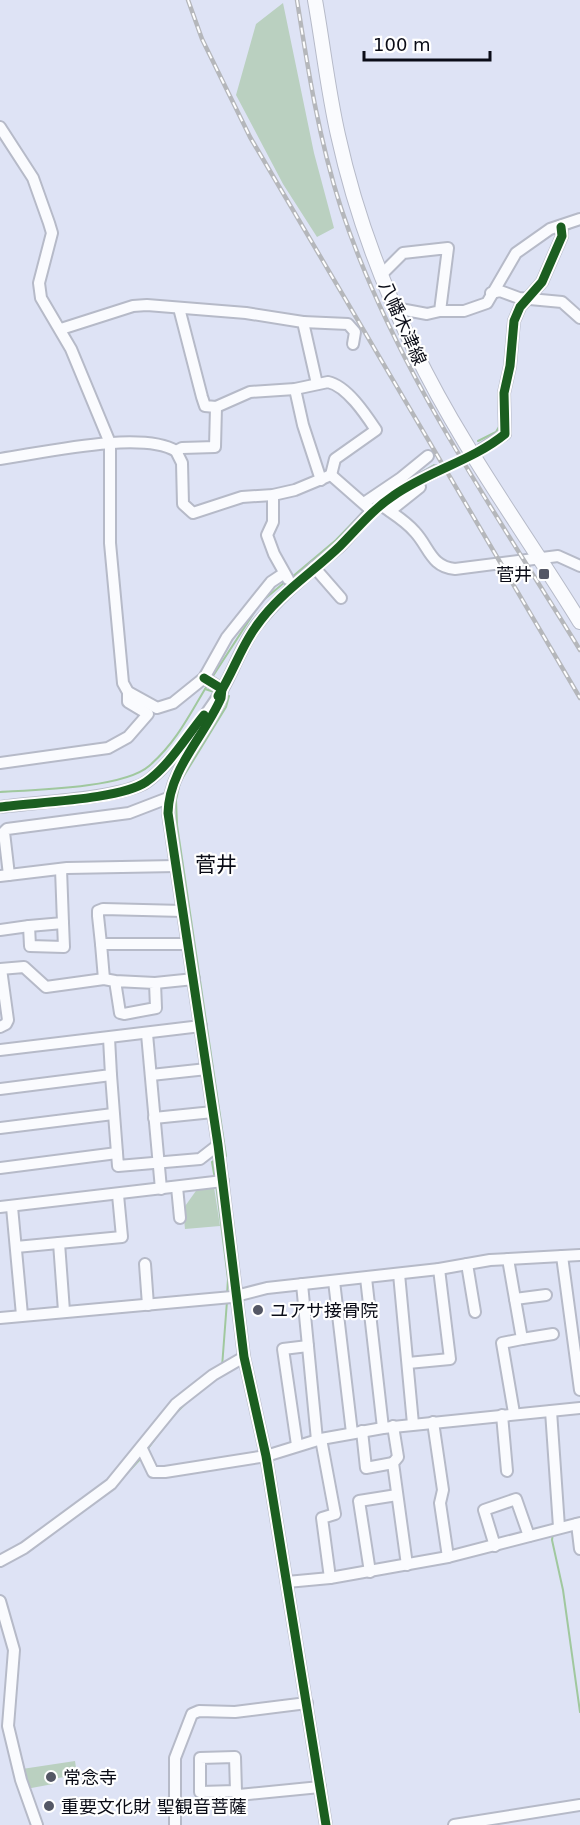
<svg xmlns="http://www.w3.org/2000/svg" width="580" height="1825" font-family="'DejaVu Sans','Noto Sans JP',sans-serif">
	<rect width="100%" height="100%" fill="#dee3f5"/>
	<g fill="#bad0c0">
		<polygon points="283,3 314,153 334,228 317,237 283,184 236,95 256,24"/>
		<polygon points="214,1187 220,1226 185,1229 183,1209 198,1188"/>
		<polygon points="75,1761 77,1775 52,1779 53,1784 26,1789 22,1769"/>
	</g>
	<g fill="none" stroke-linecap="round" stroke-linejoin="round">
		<g stroke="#a0c89e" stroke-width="2">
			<polyline points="564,231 580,224"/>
			<polyline points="506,348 509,327"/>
			<polyline points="478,441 496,432 500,425"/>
			<polyline points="412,478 434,465"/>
			<polyline points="292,577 336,540 365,510"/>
			<polyline points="211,679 261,602 285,582"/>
			<polyline points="205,689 214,692"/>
			<path d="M 0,792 C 35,790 124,788 149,766 C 176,743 190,714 208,684"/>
			<polyline points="224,1157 226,1156 177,825 176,800 180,782 226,707 229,696"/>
			<polyline points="215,1179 212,1162 216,1160"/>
			<polyline points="216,1184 228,1279 227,1295"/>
			<polyline points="222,1367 227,1301"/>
			<polyline points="206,1387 221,1375"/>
			<polyline points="172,1417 187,1402"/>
			<polyline points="147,1450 163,1428"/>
			<polyline points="117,1484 142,1457"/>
			<polyline points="553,1533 552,1540 563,1590 580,1712"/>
			<polyline points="21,1556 39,1544"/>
		</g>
		<polyline stroke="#bec3d4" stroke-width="10" stroke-dasharray="10 5" stroke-linecap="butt" points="437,471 479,451"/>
		<g stroke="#b6bac8" stroke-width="14">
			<g id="minor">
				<polyline points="0,127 33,178 49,223 52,233 39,283 41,298 71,349 110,443 110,543 123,683 128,692 157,708 173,703 204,678 227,637 271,582 283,574"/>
				<polyline points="382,274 403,253 448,248 440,311 427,314 395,308"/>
				<polyline points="491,293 500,291 519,298 562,302 580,318"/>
				<polyline points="179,308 202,397 205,406 216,407"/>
				<polyline points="440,311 464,311 487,303 516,253 550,229 580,219"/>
				<polyline points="303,322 348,324 355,332 353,344"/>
				<polyline points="61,329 133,306 147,305 246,313 303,322 317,384"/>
				<polyline points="295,389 303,425 321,480"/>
				<polyline points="482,449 505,434 504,393 510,366 514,321 520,307 542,282 562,236 561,227"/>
				<path d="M 176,451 L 182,448 L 215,447 L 216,407 L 250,392 L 295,389 L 328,382 C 347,386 366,415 376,430 L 335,459 L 331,475"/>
				<path d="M 0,459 C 42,453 141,430 176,451 L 182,463 L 183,504 L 193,513 L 242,497 L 273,495 L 295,490 L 331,475 L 372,511"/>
				<polyline points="273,495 273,522 267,535 274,554 288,579"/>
				<polyline points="364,503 401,478 428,456"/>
				<path d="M 381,505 C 392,513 406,521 415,532 C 429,547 431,567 455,569 L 558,556 L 580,566"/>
				<polyline points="390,511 420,487"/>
				<polyline points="314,567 341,598"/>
				<path d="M 204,678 L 222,689 L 221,698 C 204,737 169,769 168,813 L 218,1145 L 244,1357 L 266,1456 L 326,1825"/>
				<polyline points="0,763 108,748 128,737 148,714 128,702 128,692"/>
				<path d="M 0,807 C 37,802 112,799 143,784 C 165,772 208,713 222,690 C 234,670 241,646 256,626 C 280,595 309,573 338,548 C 350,537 359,523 372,511 C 391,494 414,482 437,471"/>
				<polyline points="9,875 4,832 7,829 129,813 168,798"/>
				<polyline points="0,876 67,868 176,866"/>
				<polyline points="29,926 63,923 61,869"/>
				<polyline points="0,930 29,926 30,946 64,947 63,923"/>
				<polyline points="101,944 98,916 98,911 103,909 183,911"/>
				<polyline points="0,969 24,967 46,987 104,979 115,981 120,1013 124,1014 156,1008 155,983 115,981"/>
				<polyline points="104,979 101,944 188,944"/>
				<polyline points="155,983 194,979"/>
				<polyline points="0,1027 6,1024 8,1020 1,969"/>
				<polyline points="147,1034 161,1189"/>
				<polyline points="0,1050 201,1026"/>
				<polyline points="111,1075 118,1166 200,1159 218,1145"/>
				<polyline points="151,1075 207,1069"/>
				<polyline points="0,1089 111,1075 109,1038"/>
				<polyline points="154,1118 213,1112"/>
				<polyline points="0,1128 113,1114"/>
				<polyline points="0,1168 117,1153"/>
				<polyline points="177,1187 180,1218"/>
				<polyline points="0,1207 223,1181"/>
				<polyline points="12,1207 22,1315"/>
				<polyline points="59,1243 64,1311"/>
				<polyline points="16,1247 122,1237 118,1195"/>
				<polyline points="562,1256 580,1390"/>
				<polyline points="508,1259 522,1339 502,1343 514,1413"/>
				<polyline points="145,1264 148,1305"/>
				<polyline points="467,1264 475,1312"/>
				<polyline points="399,1274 413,1424"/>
				<polyline points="366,1278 383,1428"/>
				<polyline points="334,1281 352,1433"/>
				<polyline points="302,1284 317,1440"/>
				<polyline points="515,1299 546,1295"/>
				<polyline points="0,1318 232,1297 267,1288 439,1269 490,1260 580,1255"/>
				<polyline points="522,1339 553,1334"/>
				<polyline points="408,1363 450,1359 439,1269"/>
				<polyline points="551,1411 559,1527"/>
				<polyline points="502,1415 507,1471"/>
				<polyline points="433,1422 443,1490 440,1503 448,1557"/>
				<polyline points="393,1426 398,1457 393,1463 407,1565"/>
				<polyline points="362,1431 366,1468 393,1463"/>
				<polyline points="321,1439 335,1514 322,1518 330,1578"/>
				<polyline points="297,1445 283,1349 308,1346"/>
				<polyline points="142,1449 153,1472 165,1472 266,1456 321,1439 383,1428 580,1408"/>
				<polyline points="577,1524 580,1549"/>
				<polyline points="495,1546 484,1510 516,1499 529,1536"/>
				<polyline points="0,1561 24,1548 111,1484 176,1404 213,1375 244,1357"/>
				<polyline points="370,1572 359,1501 397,1495"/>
				<polyline points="287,1582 330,1578 448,1557 580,1523"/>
				<polyline points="0,1601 14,1650 8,1726 21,1780 37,1825"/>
				<polyline points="236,1791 200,1792 200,1758 235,1757 236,1791 239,1795 320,1787"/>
				<polyline points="175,1825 175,1758 192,1714 199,1711 235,1712 307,1703"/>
				<polyline points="454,1825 580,1805"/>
			</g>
		</g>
		<g stroke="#b6bac8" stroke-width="16">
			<path id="major" d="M 315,0 C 323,45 328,91 338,135 C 354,208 381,282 414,349 C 460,445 524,531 580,622"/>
		</g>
		<use href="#minor" stroke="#fafbfe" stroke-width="10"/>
		<use href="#major" stroke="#fafbfe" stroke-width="14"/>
		<g stroke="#b5b7bb" stroke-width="4.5">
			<g id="rail">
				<polyline points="188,0 202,39 250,137 580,698"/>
				<path d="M 297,0 C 308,70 319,140 341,208 C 394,368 493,508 580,650"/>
			</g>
		</g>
		<use href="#rail" stroke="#fff" stroke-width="2" stroke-dasharray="7" stroke-linecap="butt"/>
		<g stroke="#fff" stroke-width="13">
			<g id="cycleway">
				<path d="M 204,678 L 222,689 L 221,698 C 204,737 169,769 168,813 L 218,1145 L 244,1357 L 266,1456 L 326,1825"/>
				<path d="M 218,696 C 232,675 240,649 255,628 C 278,594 311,574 340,546 C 358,528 372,510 393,496 C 428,471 472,461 505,434 L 504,393 L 510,366 L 514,321 L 520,307 L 542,282 L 562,236 L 561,227"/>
				<path d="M 0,807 C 35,802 119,800 146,782 C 169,766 186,737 204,715"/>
			</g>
		</g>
		<use href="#cycleway" stroke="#1b5e20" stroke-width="9"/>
	</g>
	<g fill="#545765" stroke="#fff" stroke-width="2">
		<rect x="538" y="568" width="12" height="12" rx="3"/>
		<circle cx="258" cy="1310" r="6"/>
		<circle cx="51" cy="1777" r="6"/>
		<circle cx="49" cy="1806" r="6"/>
	</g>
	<g text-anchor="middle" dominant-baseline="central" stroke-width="4.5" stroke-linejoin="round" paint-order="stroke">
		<g font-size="18" fill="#0a0c17" stroke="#fff">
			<text transform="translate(403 323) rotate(66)">八幡木津線</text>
		</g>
		<g font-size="18" fill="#0a0c17" stroke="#fff" text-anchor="start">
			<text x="532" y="574" text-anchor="end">菅井</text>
			<text x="270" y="1310">ユアサ接骨院</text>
			<text x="63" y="1777">常念寺</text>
			<text x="61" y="1806">重要文化財 聖観音菩薩</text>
		</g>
		<g font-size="21" fill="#0a0c17" stroke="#fff">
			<text x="216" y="865">菅井</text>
		</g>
	</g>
	<path d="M364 51v9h126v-9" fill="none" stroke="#0a0c17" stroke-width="3"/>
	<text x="373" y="51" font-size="18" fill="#0a0c17" stroke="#ffffff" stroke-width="4.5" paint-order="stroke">100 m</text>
</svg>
